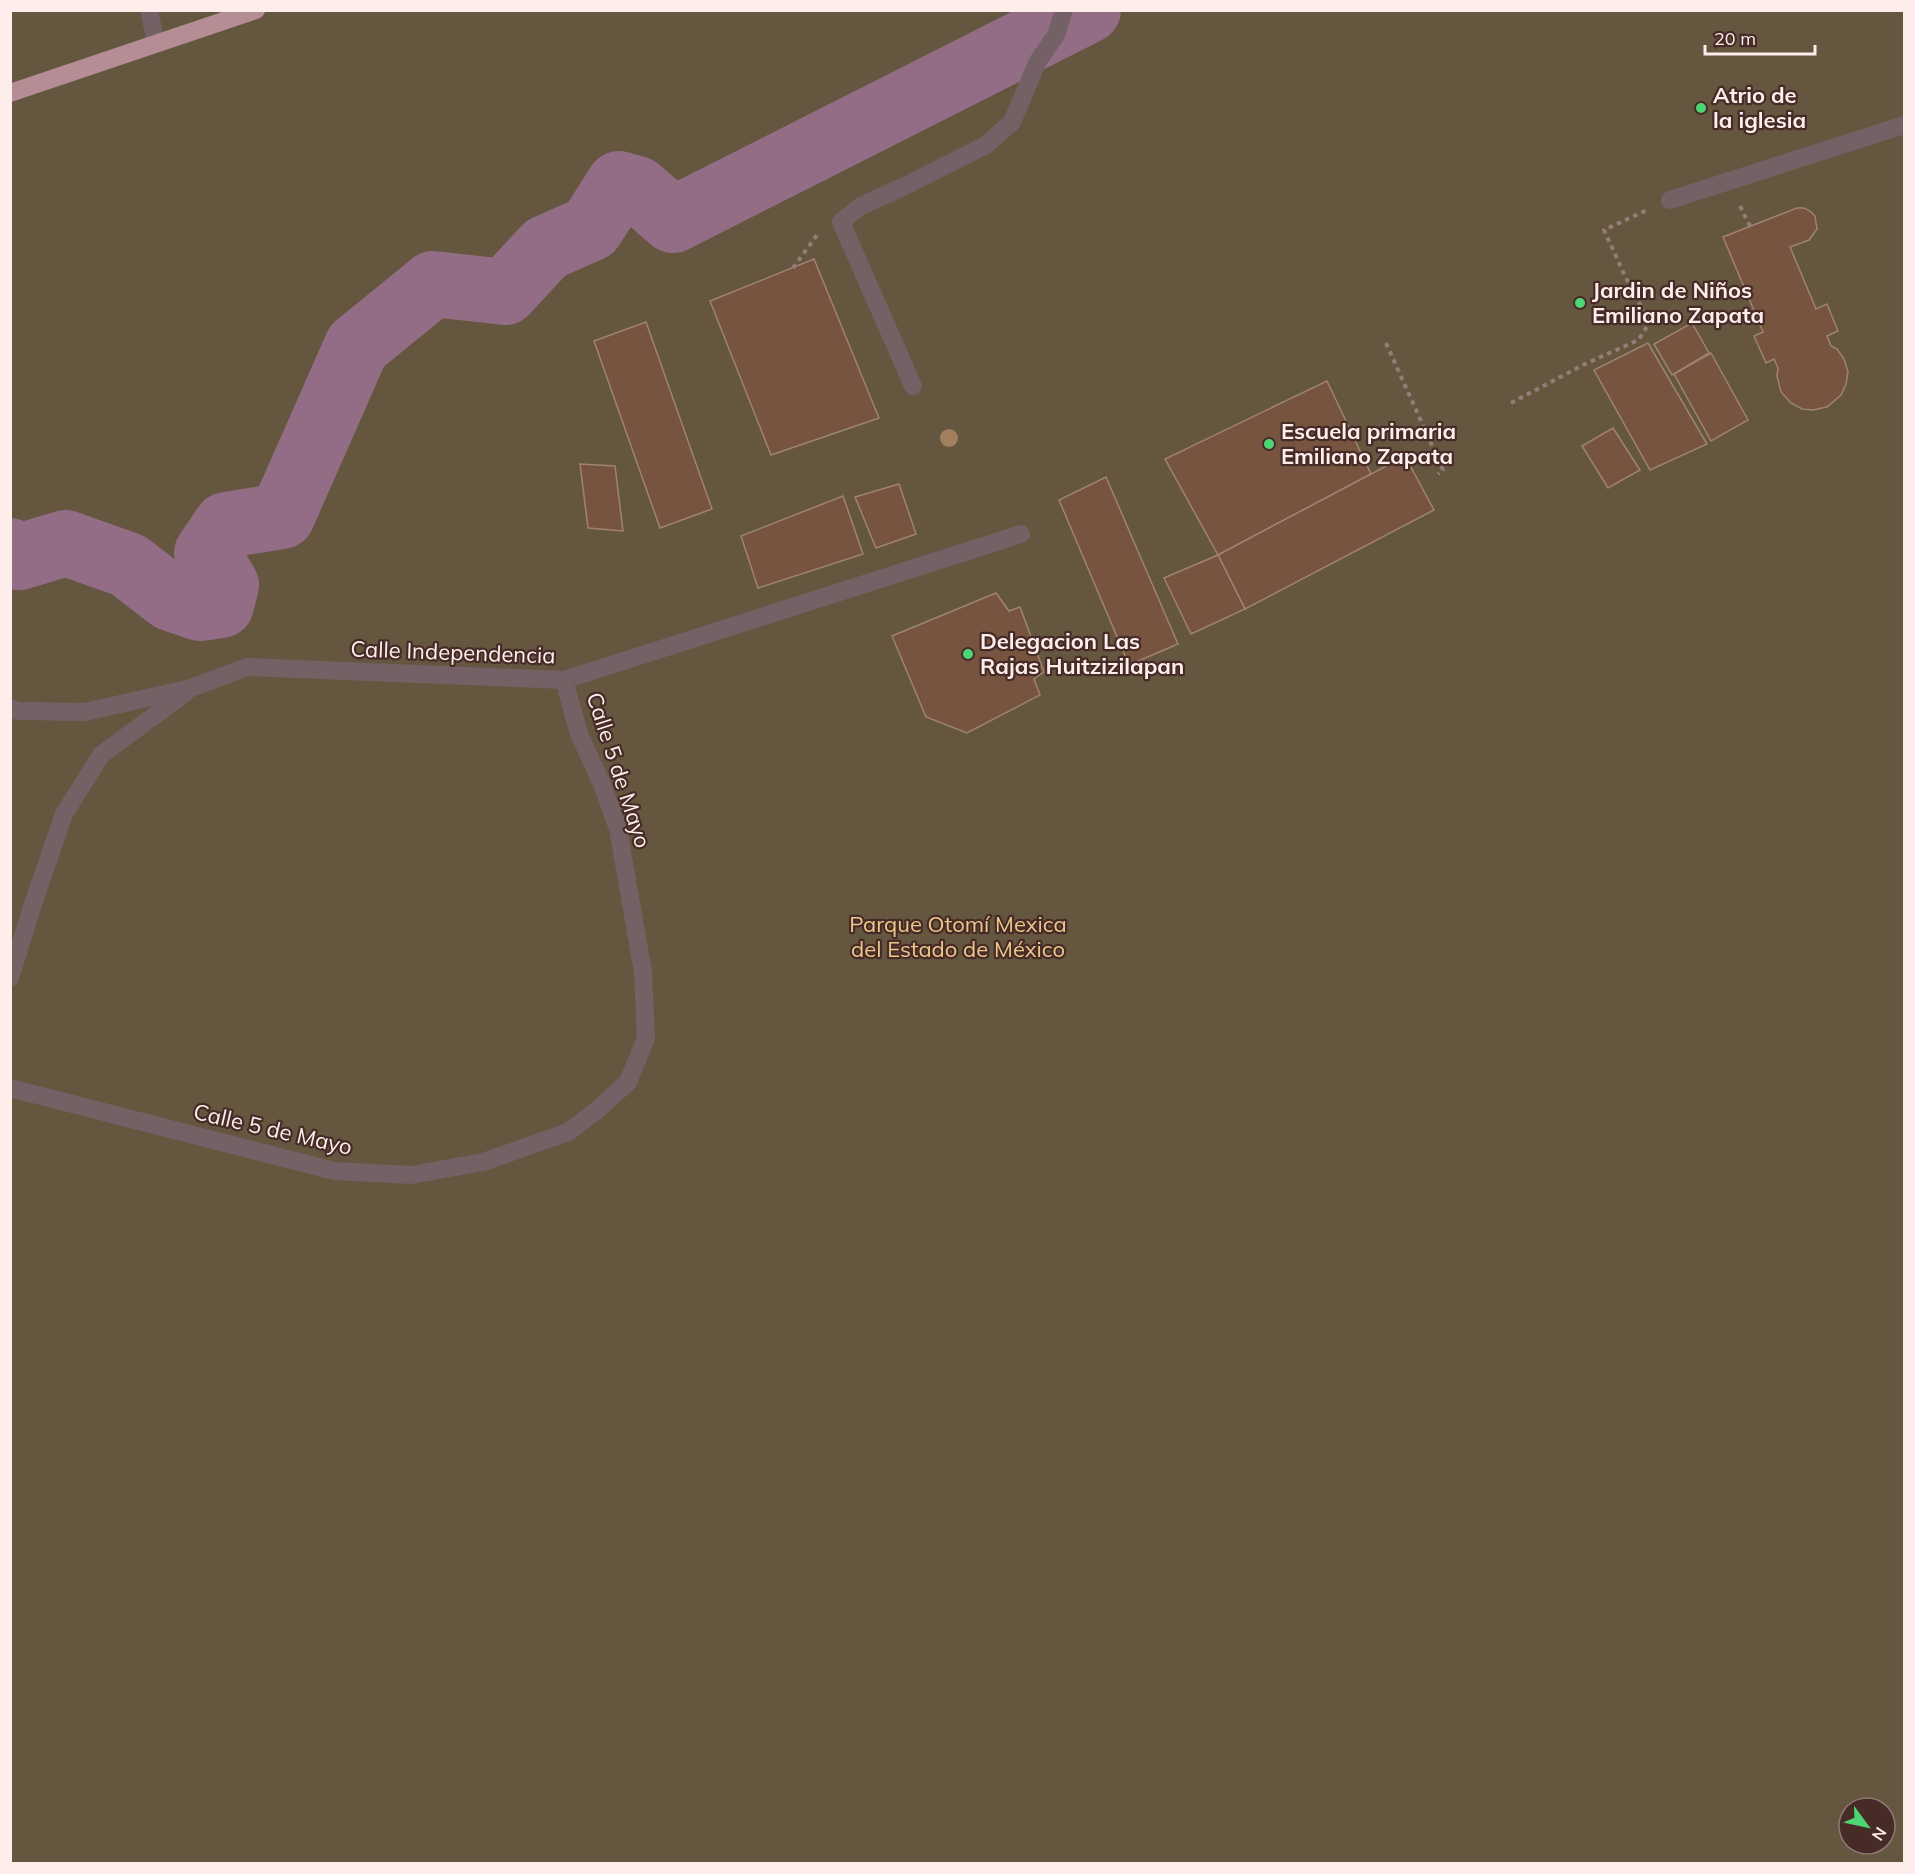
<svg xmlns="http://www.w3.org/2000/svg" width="1915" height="1874" font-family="Mulish,sans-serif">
	<rect width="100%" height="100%" fill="#462b27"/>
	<path fill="#655640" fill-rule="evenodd" d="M 11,11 L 1904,11 L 1904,1863 L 11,1864 ZM 1849,1808 L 1885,1808 L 1885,1844 L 1849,1844 Z"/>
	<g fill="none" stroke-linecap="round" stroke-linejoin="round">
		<polyline stroke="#926d85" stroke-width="66" points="10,551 19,557 66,543 128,565 171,598 200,608 221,605 226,585 207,553 226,525 282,516 357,346 433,284 505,292 546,248 591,228 619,184 637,189 673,220 1088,10"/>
	</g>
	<g fill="#77543f" stroke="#9f8372" stroke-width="1.5">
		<polygon points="1797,208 1804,208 1810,211 1815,216 1817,229 1809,240 1790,247 1816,309 1827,304 1838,331 1827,336 1831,346 1837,349 1844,359 1848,372 1846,384 1841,395 1827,407 1813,410 1802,409 1791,403 1781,392 1777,376 1778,368 1774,359 1766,363 1754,336 1763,332 1723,237"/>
		<polygon points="814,259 879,418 771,455 710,301"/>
		<polygon points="646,322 712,509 660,528 594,341"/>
		<polygon points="1692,323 1709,353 1672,375 1654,344"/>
		<polygon points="1648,343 1707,444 1650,470 1594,370"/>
		<polygon points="1711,353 1748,420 1711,441 1674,374"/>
		<polygon points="1327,381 1371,474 1218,555 1165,459"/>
		<polygon points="1613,428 1640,470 1608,488 1582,446"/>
		<polygon points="1405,456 1434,510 1245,609 1218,555"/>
		<polygon points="580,464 615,466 623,531 588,528"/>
		<polygon points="1106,477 1178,644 1129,665 1059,500"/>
		<polygon points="899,484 916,534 876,548 855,497"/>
		<polygon points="843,496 863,554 758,588 741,536"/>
		<polygon points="1218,555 1245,609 1191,634 1164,578"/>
		<polygon points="996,593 1009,611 1020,607 1044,672 1034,679 1040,695 967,733 926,717 892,636"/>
	</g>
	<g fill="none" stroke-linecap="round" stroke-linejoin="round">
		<g stroke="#937d79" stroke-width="4" stroke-dasharray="4.5 4.5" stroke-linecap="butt">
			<polyline points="1740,206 1750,226"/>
			<polyline points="793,268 817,235"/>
			<polyline points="1386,343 1443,470 1438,474"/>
			<polyline points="1511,403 1587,363 1632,343 1639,339 1648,325 1645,314 1625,276 1604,230 1647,210"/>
		</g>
		<g stroke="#746165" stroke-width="18">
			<polyline points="149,10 156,43"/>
			<polyline points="1670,200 1904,125"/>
			<polyline points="913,386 841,222 861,206 905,186 986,145 1012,122 1038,61 1056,35 1064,10"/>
			<polyline points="10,708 18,711 85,712 191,688 247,667 564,680 1021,534"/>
			<polyline points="10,978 33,904 64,814 101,755 185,693"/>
			<polyline points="10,1088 334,1171 411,1175 483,1162 568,1132 596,1111 628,1082 646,1038 643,972 618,829 602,784 579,734 564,680"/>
		</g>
		<polyline stroke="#b48d95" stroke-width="18" points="10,93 256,10"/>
	</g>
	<circle fill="#a2805e" cx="949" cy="438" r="9"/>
	<g fill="#4ed676" stroke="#462b27" stroke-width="2">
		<circle cx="1701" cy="108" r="6"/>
		<circle cx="1580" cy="303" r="6"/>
		<circle cx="1269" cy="444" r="6"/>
		<circle cx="968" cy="654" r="6"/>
	</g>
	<g text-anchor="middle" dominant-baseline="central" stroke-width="4.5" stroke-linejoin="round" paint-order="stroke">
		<g font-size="22" font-weight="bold" fill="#fdeeec" stroke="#462b27" text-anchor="start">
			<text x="1713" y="95">Atrio de<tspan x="1713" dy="25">la iglesia</tspan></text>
			<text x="1592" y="290">Jardin de Niños<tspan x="1592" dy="25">Emiliano Zapata</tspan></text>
			<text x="1281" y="431">Escuela primaria<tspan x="1281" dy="25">Emiliano Zapata</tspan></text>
			<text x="980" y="641">Delegacion Las<tspan x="980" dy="25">Rajas Huitzizilapan</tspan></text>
		</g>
		<g font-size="22" fill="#fdeeec" stroke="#462b27">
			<text transform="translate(453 652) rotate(2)">Calle Independencia</text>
			<text transform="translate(619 770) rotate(72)">Calle 5 de Mayo</text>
			<text transform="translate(273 1129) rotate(13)">Calle 5 de Mayo</text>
		</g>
		<g font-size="22" fill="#edc68b" stroke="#462b27">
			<text x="958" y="924">Parque Otomí Mexica<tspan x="958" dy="25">del Estado de México</tspan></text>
		</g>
	</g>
	<rect width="1915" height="1874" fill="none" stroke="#fdeeec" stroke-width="24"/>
	<g transform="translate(1867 1826) rotate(123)"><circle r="28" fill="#462b27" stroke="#8f7976" stroke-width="1.5"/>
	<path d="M0-4.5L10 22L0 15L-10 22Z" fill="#4ed676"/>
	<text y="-9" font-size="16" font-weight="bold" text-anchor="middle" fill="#fdeeec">N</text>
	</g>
	<path d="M1705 45v9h110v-9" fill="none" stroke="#fdeeec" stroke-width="3"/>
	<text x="1714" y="45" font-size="18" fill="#fdeeec" stroke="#462b27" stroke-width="4.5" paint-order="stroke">20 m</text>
</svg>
